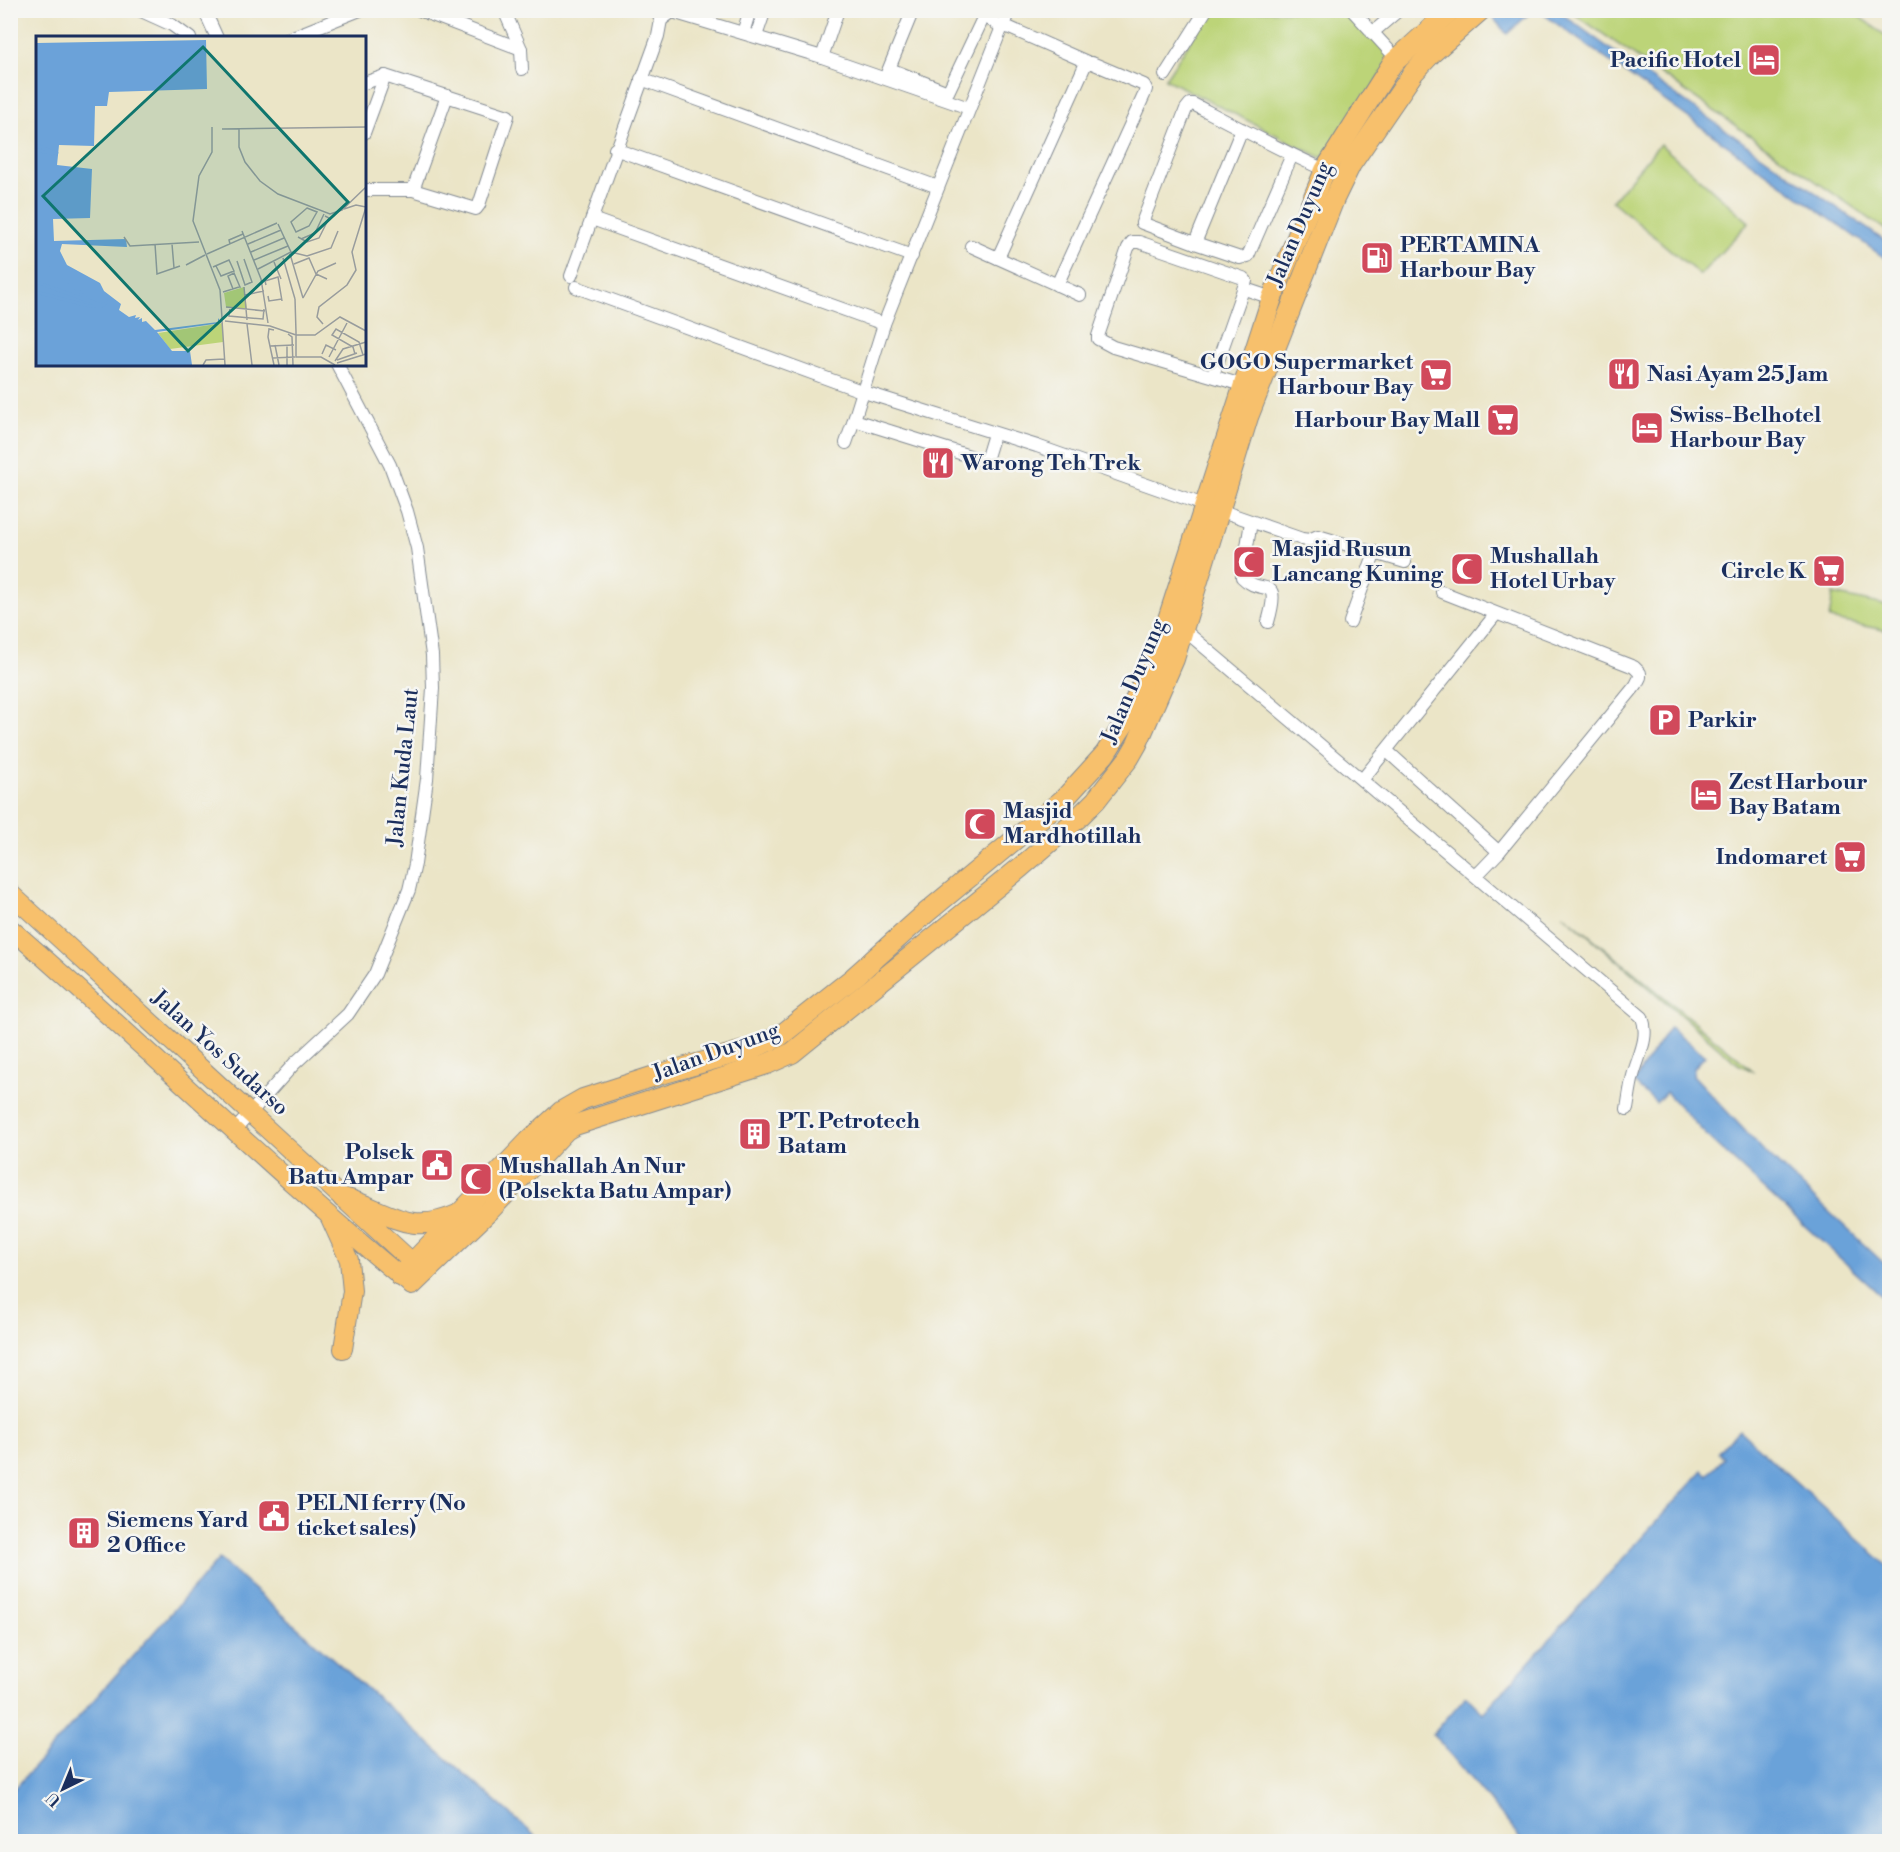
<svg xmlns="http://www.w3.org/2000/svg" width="1900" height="1852" font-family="'Libre Bodoni',serif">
	<rect width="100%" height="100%" fill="#f6f6f2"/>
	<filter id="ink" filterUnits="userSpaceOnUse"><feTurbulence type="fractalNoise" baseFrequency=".0167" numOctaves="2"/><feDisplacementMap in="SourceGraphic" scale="12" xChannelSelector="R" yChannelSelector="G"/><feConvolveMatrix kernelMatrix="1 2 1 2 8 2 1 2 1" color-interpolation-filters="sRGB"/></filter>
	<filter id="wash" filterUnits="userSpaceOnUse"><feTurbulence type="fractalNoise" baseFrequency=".008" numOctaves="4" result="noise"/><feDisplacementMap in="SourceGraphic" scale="24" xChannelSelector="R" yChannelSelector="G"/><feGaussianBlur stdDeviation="1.35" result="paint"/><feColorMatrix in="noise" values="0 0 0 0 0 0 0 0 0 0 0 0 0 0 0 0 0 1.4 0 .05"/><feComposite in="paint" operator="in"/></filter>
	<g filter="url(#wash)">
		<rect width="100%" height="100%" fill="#ebe5c7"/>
		<g fill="#bcd478" stroke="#6c826b" stroke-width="1.5">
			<polygon points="1210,11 1351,11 1394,59 1322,158 1165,79"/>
			<polygon points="1570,11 1851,11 1889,38 1889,232"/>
			<polygon points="1660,144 1749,222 1700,275 1612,201"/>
			<polygon points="1833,594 1889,606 1889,631 1829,619"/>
			<polygon points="1563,914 1755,1072 1738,1064"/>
		</g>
		<g fill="#6ba2d9" stroke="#43689c" stroke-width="1.5">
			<polygon points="1502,11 1502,10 1532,11 1507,34 1494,19"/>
			<polygon points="1539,11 1558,11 1628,62 1889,244 1889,261"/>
			<polygon points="1670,1027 1705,1056 1694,1068 1693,1075 1762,1149 1889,1268 1889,1303 1711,1140 1666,1092 1656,1103 1633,1082"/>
			<polygon points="1739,1430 1889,1567 1889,1841 1523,1841 1433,1734 1466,1696 1483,1713 1703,1470 1708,1475 1724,1458 1718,1452"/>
			<polygon points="219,1559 541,1841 11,1841 11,1793"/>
		</g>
	</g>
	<g filter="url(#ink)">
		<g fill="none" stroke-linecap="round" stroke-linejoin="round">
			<g stroke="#838a92" stroke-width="14">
				<g id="minor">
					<polyline points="139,10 172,25 190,38"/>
					<polyline points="208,10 207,16 217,38"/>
					<polyline points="419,10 521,49"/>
					<polyline points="504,10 521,49 522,69"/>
					<polyline points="975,10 1002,27"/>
					<polyline points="1352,10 1397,59"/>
					<polyline points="661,20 672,12 676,13 822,57 969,108"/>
					<polyline points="1003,25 1087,62"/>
					<polyline points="743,33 750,10"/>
					<polyline points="1372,33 1399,10"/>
					<polyline points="756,36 765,10"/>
					<polyline points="290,38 360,10"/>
					<polyline points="822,57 838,10"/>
					<polyline points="890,69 948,92 984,16"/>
					<polyline points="1165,75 1206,10"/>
					<polyline points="886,76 913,10"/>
					<polyline points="641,79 938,187"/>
					<polyline points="364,83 385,76 508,116 479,205 476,209 413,190 364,190"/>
					<path d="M 1242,129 L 1195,243 L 1142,223 L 1186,109 L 1190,104 L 1193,104 C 1237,127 1280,150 1325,170"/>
					<polyline points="364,133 385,76"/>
					<polyline points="615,149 912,256"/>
					<polyline points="413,190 447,96"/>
					<polyline points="592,219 884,324"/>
					<polyline points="1195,243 1240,258 1248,256 1292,155"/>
					<polyline points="971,246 1080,295"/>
					<polyline points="998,258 1086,63 1092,63 1144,85 1146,89 1144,95 1057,285"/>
					<polyline points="571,276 658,36 661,20 656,10"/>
					<polyline points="576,287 864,392 1037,446 1204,505"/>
					<polyline points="1245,289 1272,298"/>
					<polyline points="1213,375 1246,281 1243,278 1139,242 1132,242 1128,248 1098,336 1098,339 1113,347 1242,385"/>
					<polyline points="854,420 979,459 984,460 987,457 994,434"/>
					<polyline points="846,443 854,420 884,324 1002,27 1011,10"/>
					<polyline points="1219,510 1302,539 1309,540 1318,536 1405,562"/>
					<path d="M 1251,522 L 1242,577 C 1262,598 1282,572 1268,622"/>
					<polyline points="1442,592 1634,667 1640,673 1640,677 1636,685 1499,852 1476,876"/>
					<polyline points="1350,622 1375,552"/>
					<path d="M 1183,629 L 1642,1017 C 1650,1038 1638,1056 1633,1076 C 1630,1087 1629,1098 1627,1109"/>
					<polyline points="1387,751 1499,852"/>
					<polyline points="1362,780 1496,614"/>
					<polyline points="235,1130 294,1064 348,1014 375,974 409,890 415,864 427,779 433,688 432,655 417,548 407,511 390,465 337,364"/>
				</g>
			</g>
			<g stroke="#838a92" stroke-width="20">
				<g id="primary">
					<polyline points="10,893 423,1272"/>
					<path d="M 10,928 C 145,1045 272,1171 410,1284"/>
					<polyline points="330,1218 349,1260 352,1291 343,1349"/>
				</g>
			</g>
			<g stroke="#838a92" stroke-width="22">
				<g id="trunk">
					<path d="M 343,1198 C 388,1210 407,1237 457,1215"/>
					<polyline points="400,1276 529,1141 562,1111 583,1099 661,1074 754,1048 780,1036 853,978 926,913 1065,798 1105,754 1126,721 1161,641 1272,298 1325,170 1392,64 1451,10"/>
					<polyline points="412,1285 490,1210 566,1130 575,1125 767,1064 792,1053 1021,867 1077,819 1096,800 1129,758 1137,744 1174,659 1248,417 1334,199 1351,164 1414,72 1432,53 1481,10"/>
				</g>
			</g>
			<use href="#minor" stroke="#fff" stroke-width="12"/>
			<use href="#primary" stroke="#f7c06c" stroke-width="18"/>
			<use href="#trunk" stroke="#f7c06c" stroke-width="20"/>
		</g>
	</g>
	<defs>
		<g id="hotel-square" transform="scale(1.725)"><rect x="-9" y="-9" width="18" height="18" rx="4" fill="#d1495b" stroke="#f6f6f2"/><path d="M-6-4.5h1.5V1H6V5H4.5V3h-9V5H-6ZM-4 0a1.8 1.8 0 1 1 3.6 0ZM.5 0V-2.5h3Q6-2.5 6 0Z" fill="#fff"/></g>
		<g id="fuel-square" transform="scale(1.725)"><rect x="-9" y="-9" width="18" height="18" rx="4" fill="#d1495b" stroke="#f6f6f2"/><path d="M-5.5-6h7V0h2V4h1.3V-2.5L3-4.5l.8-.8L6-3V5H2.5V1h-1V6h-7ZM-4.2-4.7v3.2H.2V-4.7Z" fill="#fff"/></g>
		<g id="restaurant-square" transform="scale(1.725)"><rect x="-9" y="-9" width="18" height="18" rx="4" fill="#d1495b" stroke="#f6f6f2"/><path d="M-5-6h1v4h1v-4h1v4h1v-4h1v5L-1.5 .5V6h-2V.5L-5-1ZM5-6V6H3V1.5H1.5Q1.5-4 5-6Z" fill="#fff"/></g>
		<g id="supermarket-square" transform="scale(1.725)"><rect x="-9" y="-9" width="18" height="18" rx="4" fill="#d1495b" stroke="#f6f6f2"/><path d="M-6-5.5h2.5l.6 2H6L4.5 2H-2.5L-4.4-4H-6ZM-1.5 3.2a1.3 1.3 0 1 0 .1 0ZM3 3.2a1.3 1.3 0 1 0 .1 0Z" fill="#fff"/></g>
		<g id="mosque-square" transform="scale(1.725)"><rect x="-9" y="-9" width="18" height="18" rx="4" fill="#d1495b" stroke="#f6f6f2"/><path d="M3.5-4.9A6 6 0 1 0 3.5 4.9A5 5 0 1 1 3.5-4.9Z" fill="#fff"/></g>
		<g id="parking-square" transform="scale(1.725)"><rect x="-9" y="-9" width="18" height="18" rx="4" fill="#d1495b" stroke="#f6f6f2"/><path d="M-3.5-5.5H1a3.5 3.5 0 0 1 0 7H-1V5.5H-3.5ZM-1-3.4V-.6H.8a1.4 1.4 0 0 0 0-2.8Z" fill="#fff"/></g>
		<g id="building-square" transform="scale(1.725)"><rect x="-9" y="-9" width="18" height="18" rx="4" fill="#d1495b" stroke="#f6f6f2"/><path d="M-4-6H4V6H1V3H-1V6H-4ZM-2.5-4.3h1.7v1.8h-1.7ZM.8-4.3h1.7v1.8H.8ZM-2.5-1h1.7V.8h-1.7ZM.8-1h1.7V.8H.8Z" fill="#fff"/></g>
		<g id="civic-square" transform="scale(1.725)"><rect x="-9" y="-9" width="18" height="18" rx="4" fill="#d1495b" stroke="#f6f6f2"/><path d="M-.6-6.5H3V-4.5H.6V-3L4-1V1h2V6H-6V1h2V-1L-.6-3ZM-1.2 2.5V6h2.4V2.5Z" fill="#fff"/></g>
	</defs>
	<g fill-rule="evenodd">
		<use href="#hotel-square" x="1764" y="60"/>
		<use href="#fuel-square" x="1377" y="258"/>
		<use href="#restaurant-square" x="1624" y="374"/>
		<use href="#supermarket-square" x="1436" y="375"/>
		<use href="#supermarket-square" x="1503" y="420"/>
		<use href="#hotel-square" x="1647" y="428"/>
		<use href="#restaurant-square" x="938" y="463"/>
		<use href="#mosque-square" x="1249" y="562"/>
		<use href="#mosque-square" x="1467" y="569"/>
		<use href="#supermarket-square" x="1829" y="571"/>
		<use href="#parking-square" x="1665" y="720"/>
		<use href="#hotel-square" x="1706" y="795"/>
		<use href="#mosque-square" x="980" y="824"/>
		<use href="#supermarket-square" x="1850" y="857"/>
		<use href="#building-square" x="755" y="1134"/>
		<use href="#civic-square" x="437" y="1165"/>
		<use href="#mosque-square" x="476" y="1179"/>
		<use href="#civic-square" x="274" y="1516"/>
		<use href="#building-square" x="84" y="1533"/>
	</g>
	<g text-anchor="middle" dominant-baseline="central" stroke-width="5" stroke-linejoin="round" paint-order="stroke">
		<g font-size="22" font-weight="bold" fill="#1b2f5e" stroke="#f6f6f2" text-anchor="start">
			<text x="1741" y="60" text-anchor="end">Pacific Hotel</text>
			<text x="1400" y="245">PERTAMINA<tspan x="1400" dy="25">Harbour Bay</tspan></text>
			<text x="1413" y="362" text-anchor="end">GOGO Supermarket<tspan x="1413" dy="25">Harbour Bay</tspan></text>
			<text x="1647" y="374">Nasi Ayam 25 Jam</text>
			<text x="1670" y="415">Swiss-Belhotel<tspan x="1670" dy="25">Harbour Bay</tspan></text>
			<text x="1480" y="420" text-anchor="end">Harbour Bay Mall</text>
			<text x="961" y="463">Warong Teh Trek</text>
			<text x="1272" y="549">Masjid Rusun<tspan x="1272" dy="25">Lancang Kuning</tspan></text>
			<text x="1490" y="556">Mushallah<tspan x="1490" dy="25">Hotel Urbay</tspan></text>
			<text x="1806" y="571" text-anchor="end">Circle K</text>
			<text x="1688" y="720">Parkir</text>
			<text x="1729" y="782">Zest Harbour<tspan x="1729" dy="25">Bay Batam</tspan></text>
			<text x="1003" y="811">Masjid<tspan x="1003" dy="25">Mardhotillah</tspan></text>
			<text x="1827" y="857" text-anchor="end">Indomaret</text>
			<text x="778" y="1121">PT. Petrotech<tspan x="778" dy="25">Batam</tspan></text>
			<text x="414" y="1152" text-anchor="end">Polsek<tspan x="414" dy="25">Batu Ampar</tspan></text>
			<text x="499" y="1166">Mushallah An Nur<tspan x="499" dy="25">(Polsekta Batu Ampar)</tspan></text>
			<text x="297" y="1503">PELNI ferry (No<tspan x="297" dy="25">ticket sales)</tspan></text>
			<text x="107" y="1520">Siemens Yard<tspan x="107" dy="25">2 Office</tspan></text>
		</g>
		<g font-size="22" fill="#1b2f5e" stroke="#f6f6f2">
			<text transform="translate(1300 224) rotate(-67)">Jalan Duyung</text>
			<text transform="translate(1134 681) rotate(-67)">Jalan Duyung</text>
			<text transform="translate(403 767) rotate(-84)">Jalan Kuda Laut</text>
			<text transform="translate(716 1052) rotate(-20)">Jalan Duyung</text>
			<text transform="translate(220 1053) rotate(42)">Jalan Yos Sudarso</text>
		</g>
	</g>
	<g transform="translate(36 36)">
		<rect width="330" height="330" fill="#ebe5c7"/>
		<path d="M 208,251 L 211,273 L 190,271 L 188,257 ZM 187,287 L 187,306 L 134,313 L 122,297 Z" fill="#bcd478"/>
		<path d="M 0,1 L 1,7 L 170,4 L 171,53 L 73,56 L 71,70 L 59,70 L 58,110 L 23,109 L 21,129 L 56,133 L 54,182 L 17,183 L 18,205 L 90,203 L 91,211 L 26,208 L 24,215 L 31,229 L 64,247 L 68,255 L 85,268 L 83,274 L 93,281 L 100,279 L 99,282 L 104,281 L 102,284 L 106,282 L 106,286 L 110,285 L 119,294 L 182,286 L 182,282 L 185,287 L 121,296 L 136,315 L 154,315 L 156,329 L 0,329 Z" fill="#6ba2d9"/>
		<path fill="none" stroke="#6ba2d9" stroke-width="3" d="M 0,109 L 22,118M 0,114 L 18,118M 0,216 L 52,264 L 66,269 L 72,266M 0,246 L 67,270M 0,256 L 53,270 L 69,269"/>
		<path fill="none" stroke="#989c9d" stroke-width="1.5" d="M 176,91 L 176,116 L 163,140 L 157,185 L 184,254 L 186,282M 186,93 L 330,91M 203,93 L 203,111 L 209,126 L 224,145 L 242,158 L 294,178 L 306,174 L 330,151M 271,172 L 281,176 L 273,190 L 260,196 L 255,186 ZM 308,173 L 320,169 L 330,171M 242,188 L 255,216 L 271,220 L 295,212 L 302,195M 206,195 L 225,243 L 232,287M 88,201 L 94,210 L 163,206M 262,201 L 271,206 L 283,202 L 293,182 L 289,180M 265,203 L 279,197 L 288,178M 119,208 L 121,238 L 144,230M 136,208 L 138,232M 194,208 L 193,204 L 207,198M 212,208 L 245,194M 215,216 L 248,202M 171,218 L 241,187M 254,218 L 267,262M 247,222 L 259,263M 218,224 L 252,210M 201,225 L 209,249 L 216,246 L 208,223M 238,226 L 245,243M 258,228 L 273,222 L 280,238 L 291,243M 150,229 L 169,219M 177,231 L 193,224 L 198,235 L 185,240 L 180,230M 222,233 L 255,216M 230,249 L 229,245 L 242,241 L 246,265M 208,251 L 211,284M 187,256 L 203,251 L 204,251 L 198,237 L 192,240 L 197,253M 209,259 L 228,255M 232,260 L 233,265 L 246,263M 267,262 L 282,235 L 300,227M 259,263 L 260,296M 190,271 L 229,275M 194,271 L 193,280 L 227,283 L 228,273M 186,285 L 189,329M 189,285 L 234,290 L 260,299 L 279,299 L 304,281 L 330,295M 211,288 L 216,329M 287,288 L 281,281 L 283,271 L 311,249 L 320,234 L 316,216 L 330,171M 260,296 L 260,321 L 285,321 L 299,329M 252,298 L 256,301 L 257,329M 239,309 L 243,329M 251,309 L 251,329M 234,310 L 258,309M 286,318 L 290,309 L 300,314M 319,318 L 317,311 L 296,299 L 300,293 L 323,306 L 327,319M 293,321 L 311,287M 236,322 L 259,321M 301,324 L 321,317M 299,325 L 307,313 L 330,306M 301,327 L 330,318M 167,329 L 170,324 L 188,323M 238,329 L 232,301 L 233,293 L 238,294"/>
		<path fill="#0f766e" fill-opacity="0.15" stroke="#0f766e" stroke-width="3" d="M 167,11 L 312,166 L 152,315 L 7,160 Z"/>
		<rect width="330" height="330" fill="none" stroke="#1b2f5e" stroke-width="3"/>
	</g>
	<rect width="1900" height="1852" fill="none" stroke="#f6f6f2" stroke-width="36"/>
	<g transform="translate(63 1789) rotate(223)" stroke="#f6f6f2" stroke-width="4.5" paint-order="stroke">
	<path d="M0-4.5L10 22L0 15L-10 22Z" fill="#1b2f5e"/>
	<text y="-9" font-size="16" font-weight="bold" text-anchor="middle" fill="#1b2f5e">U</text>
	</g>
</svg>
